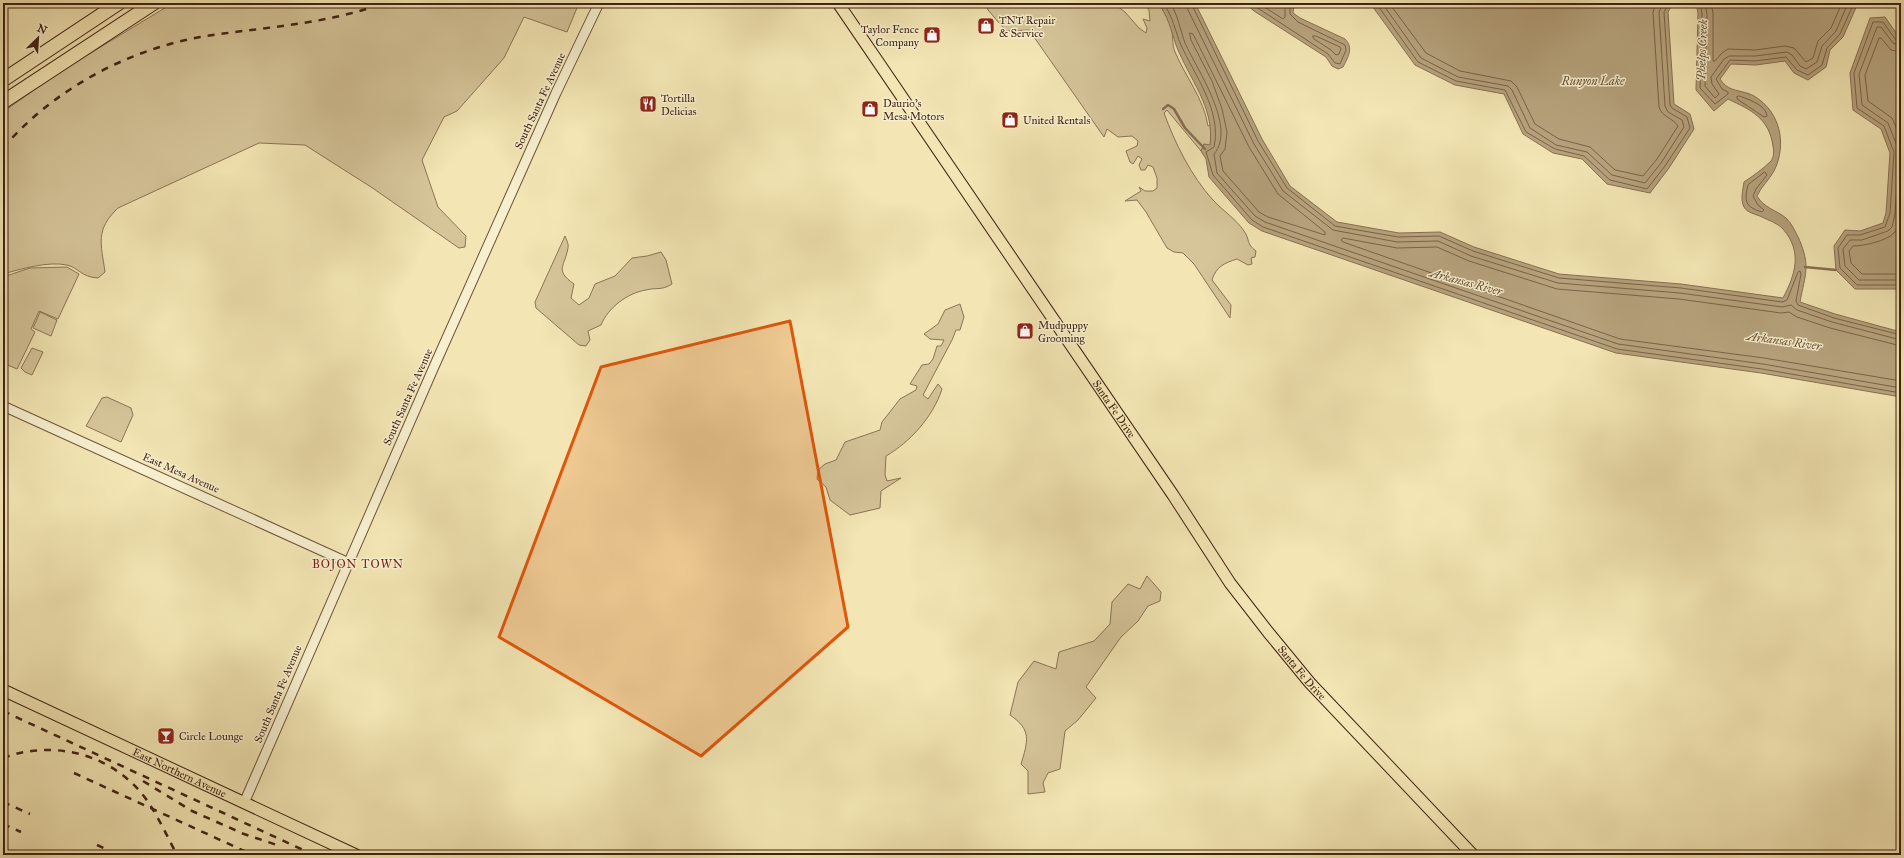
<svg xmlns="http://www.w3.org/2000/svg" width="1904" height="858" font-family="'IM FELL Great Primer',serif">
	<rect width="100%" height="100%" fill="#f3e6b4"/>
	<filter id="stains"><feTurbulence type="fractalNoise" baseFrequency=".005" numOctaves="4"/><feColorMatrix values="0 0 0 0 .2 0 0 0 0 .09 0 0 0 0 .02 0 0 0 .5 -.17"/></filter>
	<radialGradient id="worn" r=".72"><stop offset=".6" stop-color="#630" stop-opacity="0"/><stop offset="1" stop-color="#630" stop-opacity=".3"/></radialGradient>
	<g fill="#d5c599" stroke="#8b7456">
		<path d="M 173,3 L 579,3 L 567,32 L 524,17 L 504,58 L 457,111 L 444,117 L 422,160 L 438,207 L 466,236 L 465,247 L 459,248 L 371,187 L 305,145 L 259,143 L 118,208 C 95,230 101,243 105,272 L 98,278 C 81,277 79,268 67,265 C 48,261 21,269 3,274 L 3,112 L 61,71 Z"/>
		<path d="M 985,3 L 1113,3 L 1125,12 L 1139,28 L 1146,33 L 1147,28 L 1143,19 L 1150,21 L 1149,10 L 1144,3 L 1158,3 C 1163,9 1171,23 1172,30 C 1173,38 1172,45 1175,52 C 1185,76 1204,99 1208,126 L 1210,125 L 1212,133 L 1210,146 L 1204,144 L 1201,151 L 1167,110 L 1164,113 C 1175,143 1191,176 1213,200 C 1223,211 1236,219 1244,231 C 1250,239 1246,244 1256,251 L 1255,257 L 1251,258 L 1252,264 L 1248,265 L 1237,259 C 1224,263 1216,267 1212,280 L 1231,305 L 1230,318 L 1194,264 L 1183,253 L 1174,252 L 1167,248 L 1146,212 L 1137,200 L 1125,201 L 1141,191 L 1139,187 L 1145,191 L 1153,191 L 1157,188 L 1157,178 L 1153,167 L 1148,165 L 1145,170 L 1141,170 L 1139,165 L 1142,159 L 1138,156 L 1133,164 L 1130,162 L 1126,151 L 1137,146 L 1138,141 L 1132,136 L 1118,137 L 1107,129 L 1104,137 L 1029,30 L 1006,31 L 988,10 Z"/>
		<path d="M 565,236 C 566,239 569,244 568,248 C 565,266 554,270 574,284 L 571,298 L 579,305 L 589,298 L 595,284 L 615,276 L 632,258 L 647,256 L 661,252 L 666,260 L 672,284 C 661,291 657,287 646,290 C 627,293 608,308 601,325 L 588,331 L 590,340 L 586,346 L 579,345 L 536,308 L 535,302 Z"/>
		<polygon points="67,267 79,274 58,319 39,311 31,329 35,332 17,369 3,363 3,277 30,268"/>
		<path d="M 960,304 L 964,317 L 960,330 L 956,330 L 952,340 L 923,395 L 928,399 L 938,384 L 942,389 C 933,417 910,442 886,456 L 885,475 L 887,481 L 901,478 L 881,491 L 880,508 L 850,515 L 830,500 L 826,487 L 817,479 L 818,470 L 825,464 L 836,460 L 845,442 L 880,430 L 882,422 L 900,399 L 916,390 L 917,386 L 910,384 L 922,365 L 929,364 L 933,359 L 937,346 L 941,346 L 944,340 L 930,339 L 924,334 L 938,324 L 945,310 Z"/>
		<polygon points="40,312 57,320 51,336 33,328"/>
		<polygon points="32,348 43,352 32,375 25,372 21,368"/>
		<polygon points="107,397 131,408 133,415 121,442 86,426 102,398"/>
		<path d="M 1147,576 L 1161,592 L 1160,601 L 1148,606 L 1138,621 L 1121,637 L 1086,687 L 1096,698 L 1078,720 L 1065,731 L 1060,769 L 1048,773 L 1043,783 L 1045,792 L 1028,794 L 1028,771 L 1021,764 C 1028,741 1032,730 1010,715 L 1018,682 L 1034,661 L 1056,669 L 1059,652 L 1094,641 L 1110,624 L 1112,602 L 1128,584 L 1140,589 Z"/>
	</g>
	<g fill="#b6a37d" stroke="#876f53">
		<path d="M 1158,3 L 1195,3 L 1262,139 L 1290,186 L 1337,222 L 1399,233 L 1440,232 L 1474,247 L 1559,274 L 1681,284 L 1783,298 C 1795,275 1803,252 1783,229 C 1779,224 1768,220 1762,217 C 1756,214 1747,213 1744,207 C 1740,199 1743,190 1744,182 C 1753,176 1763,169 1771,161 C 1774,157 1774,151 1773,146 C 1769,118 1751,110 1728,99 L 1714,111 L 1696,90 L 1698,13 L 1696,3 L 1858,3 L 1843,37 L 1830,50 L 1826,67 L 1808,80 L 1794,73 L 1785,61 L 1756,65 L 1731,64 L 1720,79 C 1729,93 1741,89 1754,96 C 1781,112 1787,145 1774,171 C 1769,180 1761,187 1757,196 C 1764,208 1776,210 1786,218 C 1792,224 1795,231 1799,239 C 1811,267 1805,274 1800,302 L 1835,314 L 1901,332 L 1901,397 L 1761,373 L 1616,353 L 1262,231 L 1249,223 L 1209,177 L 1206,159 L 1201,151 L 1204,144 L 1210,145 C 1215,107 1189,79 1176,45 C 1171,30 1168,16 1158,3 Z"/>
		<path d="M 1245,3 L 1294,3 L 1293,13 L 1300,18 L 1345,39 C 1354,48 1348,57 1343,67 L 1338,69 L 1332,66 L 1326,57 L 1254,11 Z"/>
		<polygon points="1370,3 1673,3 1668,12 1674,104 1690,114 1694,129 1669,168 1650,193 1607,184 1582,159 1553,153 1523,134 1504,94 1455,85 1415,65"/>
		<polygon points="1885,17 1901,40 1901,289 1855,289 1836,270 1834,246 1845,230 1860,231 1883,223 1886,213 1890,153 1881,129 1853,110 1850,73 1870,18"/>
	</g>
	<g fill="none" stroke-linecap="round" stroke-linejoin="round">
		<g stroke="#7c6248" stroke-width="1">
			<path d="M 1163,3 C 1173,16 1175,31 1181,45 C 1195,76 1222,111 1214,147 L 1206,152 L 1213,175 L 1252,220 L 1263,227 L 1617,349 L 1762,369 L 1901,393"/>
			<path d="M 1170,3 C 1178,14 1180,30 1185,43 C 1197,70 1237,127 1214,154 L 1217,173 L 1255,216 L 1265,222 L 1618,344 L 1763,364 L 1901,388"/>
			<polyline points="1186,3 1187,8 1254,144 1283,191 1333,230 1397,242 1438,241 1471,256 1558,283 1680,293 1782,307 1791,305 1797,310 1832,322 1901,340"/>
			<polyline points="1191,3 1258,141 1287,188 1335,226 1398,237 1439,236 1473,251 1559,278 1681,288 1782,302 1787,300 1798,272 1800,271 1801,274 1796,301 1798,305 1834,318 1901,335"/>
			<polyline points="1250,3 1328,54 1335,63 1340,64 1346,50 1345,45 1298,22 1290,14 1290,3"/>
			<polyline points="1258,3 1283,19 1285,17 1285,3"/>
			<polyline points="1376,3 1418,62 1456,81 1505,90 1526,132 1555,149 1584,156 1610,180 1647,189 1665,166 1690,128 1687,117 1672,108 1670,105 1664,12 1669,3"/>
			<polyline points="1382,3 1421,58 1458,77 1508,86 1512,90 1530,128 1556,145 1587,152 1612,175 1645,183 1661,163 1684,127 1682,120 1668,112 1665,106 1659,12 1663,3"/>
			<path d="M 1389,3 L 1426,53 L 1460,71 L 1511,81 L 1517,87 L 1535,124 L 1559,139 L 1590,147 L 1615,170 L 1643,176 L 1657,159 L 1678,126 C 1673,118 1662,117 1659,107 L 1653,12 L 1656,3"/>
			<polyline points="1700,3 1702,14 1700,88 1715,104 1728,94 1728,92 1722,89 1716,79 1730,60 1755,61 1786,57 1797,70 1808,75 1822,65 1827,48 1840,34 1854,3"/>
			<polyline points="1705,3 1707,14 1705,86 1715,98 1719,94 1712,84 1711,77 1724,59 1729,56 1755,56 1787,52 1792,55 1800,66 1806,69 1817,62 1822,46 1836,31 1848,3"/>
			<polyline points="1711,3 1713,13 1713,61 1715,61 1722,53 1728,49 1755,50 1785,46 1794,48 1806,62 1813,58 1818,41 1831,28 1842,3"/>
			<polygon points="1190,33 1193,34 1249,147 1278,194 1325,232 1325,235 1268,217 1259,212 1223,171 1220,156 1225,149 1227,132 1222,109 1212,81 1191,40"/>
			<polygon points="1313,36 1316,36 1340,47 1341,49 1339,54 1336,55 1331,50 1314,39"/>
			<polyline points="1901,41 1896,40 1883,22 1873,22 1854,73 1857,108 1884,126 1894,152 1890,213 1885,227 1860,235 1847,235 1838,248 1840,268 1857,285 1901,285"/>
			<polyline points="1901,46 1893,43 1881,27 1877,27 1859,74 1862,105 1888,123 1899,151 1895,214 1892,227 1888,231 1862,240 1850,240 1843,249 1845,266 1859,280 1901,280"/>
			<polyline points="1901,52 1891,50 1881,38 1879,38 1865,75 1868,101 1892,118 1901,139"/>
			<path d="M 1739,96 C 1748,99 1766,105 1767,116 L 1764,117 L 1737,99 L 1737,97 Z"/>
			<path d="M 1765,172 L 1767,175 L 1756,189 L 1753,196 L 1758,205 L 1764,210 L 1762,212 C 1745,207 1744,201 1748,185 Z"/>
			<path d="M 1901,209 C 1900,217 1899,227 1894,233 C 1887,241 1863,246 1853,246 L 1849,251 L 1851,263 L 1862,274 L 1901,274"/>
			<polyline points="1901,346 1830,328 1797,317 1789,312 1781,313 1679,299 1557,289 1469,261 1437,247 1397,248 1343,238 1341,240 1343,242 1620,339 1764,358 1901,381"/>
		</g>
		<g stroke="#876f53" stroke-width="2.5">
			<polyline points="1163,109 1168,105 1174,109 1185,128 1205,149"/>
			<polyline points="1805,267 1836,270"/>
		</g>
		<g stroke="#6e533b" stroke-width="11">
			<g id="tertiary">
				<polyline points="3,406 349,563"/>
				<polyline points="244,803 433,369 556,93 599,3"/>
			</g>
		</g>
		<g stroke="#412213" stroke-width="13">
			<g id="primary">
				<path id="s1" d="M 838,3 L 1173,495 L 1230,583 L 1268,632 L 1310,683 L 1473,855"/>
				<path id="s2" d="M 3,690 L 356,855"/>
			</g>
		</g>
		<g stroke="#412213" stroke-width="15">
			<g id="motorway">
				<polyline points="3,80 119,3"/>
				<polyline points="3,102 154,3"/>
			</g>
		</g>
		<use href="#tertiary" stroke="#f7efce" stroke-width="9"/>
		<use href="#primary" stroke="#f3e6b4" stroke-width="11"/>
		<use href="#motorway" stroke="#f3e6b4" stroke-width="13"/>
		<g stroke="#412213" stroke-width="2.5" stroke-dasharray="7 7" stroke-linecap="butt">
			<path d="M 3,148 C 53,90 125,51 200,37 C 262,27 325,25 384,3"/>
			<polyline points="3,711 314,855"/>
			<path d="M 3,758 C 54,739 113,754 146,799 C 158,816 167,836 177,855"/>
			<polyline points="74,773 253,855"/>
			<polyline points="143,781 192,811 244,834 280,846"/>
			<polyline points="3,802 30,814"/>
			<polyline points="3,824 21,832"/>
			<polyline points="97,845 119,855"/>
			<polyline points="283,852 289,855"/>
		</g>
	</g>
	<path fill="#e0560c" fill-opacity="0.2" stroke="#e0560c" stroke-width="3" stroke-linejoin="round" d="M 790,321 L 848,627 L 701,756 L 499,637 L 601,367 Z"/>
	<defs>
		<g id="shop-square" transform="scale(0.9)"><rect x="-9" y="-9" width="18" height="18" rx="4" fill="#8f2418" stroke="#f7efce"/><path d="M-5-2.5h2.3a2.7 3.5 0 0 1 5.4 0H5L5.5 6h-11ZM-1.5-2.5h3a1.5 2.3 0 0 0-3 0Z" fill="#fff"/></g>
		<g id="restaurant-square" transform="scale(0.9)"><rect x="-9" y="-9" width="18" height="18" rx="4" fill="#8f2418" stroke="#f7efce"/><path d="M-5-6h1v4h1v-4h1v4h1v-4h1v5L-1.5 .5V6h-2V.5L-5-1ZM5-6V6H3V1.5H1.5Q1.5-4 5-6Z" fill="#fff"/></g>
		<g id="bar-square" transform="scale(0.9)"><rect x="-9" y="-9" width="18" height="18" rx="4" fill="#8f2418" stroke="#f7efce"/><path d="M-6-5H6L.8 .8V4.5H3.5V6h-7V4.5H-.8V.8Z" fill="#fff"/></g>
	</defs>
	<g fill-rule="evenodd">
		<use href="#shop-square" x="986" y="26"/>
		<use href="#shop-square" x="932" y="35"/>
		<use href="#restaurant-square" x="648" y="104"/>
		<use href="#shop-square" x="870" y="109"/>
		<use href="#shop-square" x="1010" y="120"/>
		<use href="#shop-square" x="1025" y="331"/>
		<use href="#bar-square" x="166" y="736"/>
	</g>
	<g text-anchor="middle" dominant-baseline="central" stroke-width="3" stroke-linejoin="round" paint-order="stroke">
		<g font-size="11" fill="#412213" stroke="#f7efce" text-anchor="start">
			<text x="999" y="20">TNT Repair<tspan x="999" dy="13">&amp; Service</tspan></text>
			<text x="919" y="29" text-anchor="end">Taylor Fence<tspan x="919" dy="13">Company</tspan></text>
			<text x="661" y="98">Tortilla<tspan x="661" dy="13">Delicias</tspan></text>
			<text x="883" y="103">Daurio's<tspan x="883" dy="13">Mesa Motors</tspan></text>
			<text x="1023" y="120">United Rentals</text>
			<text x="1038" y="325">Mudpuppy<tspan x="1038" dy="13">Grooming</tspan></text>
			<text x="179" y="736">Circle Lounge</text>
		</g>
		<g font-size="11" fill="#412213" stroke="#f7efce">
			<text transform="translate(540 101) rotate(-65)">South Santa Fe Avenue</text>
			<text transform="translate(408 397) rotate(-66)">South Santa Fe Avenue</text>
			<text stroke="none"><textPath href="#s1" startOffset="491">Santa Fe Drive</textPath></text>
			<text transform="translate(181 473) rotate(24)">East Mesa Avenue</text>
			<text stroke="none"><textPath href="#s1" startOffset="815">Santa Fe Drive</textPath></text>
			<text transform="translate(278 694) rotate(-67)">South Santa Fe Avenue</text>
			<text stroke="none"><textPath href="#s2" startOffset="195">East Northern Avenue</textPath></text>
		</g>
		<g font-size="12" font-style="italic" fill="#6a4f38" stroke="#f7efce">
			<text transform="translate(1702 50) rotate(-88)">Phelps Creek</text>
			<text x="1593" y="81">Runyon Lake</text>
			<text transform="translate(1466 282) rotate(15)">Arkansas River</text>
			<text transform="translate(1784 341) rotate(8)">Arkansas River</text>
		</g>
		<g font-size="12" letter-spacing="1" fill="#7a1f14" stroke="#f7efce">
			<text x="358" y="564">BOJON TOWN</text>
		</g>
	</g>
	<rect width="1904" height="858" fill="none" stroke="#f3e6b4" stroke-width="16"/>
	<rect x="4" y="4" width="1896" height="850" fill="none" stroke="#412213" stroke-width="2"/>
	<rect x="8" y="8" width="1888" height="842" fill="none" stroke="#412213"/>
	<g transform="translate(38 38) rotate(25)" stroke="#f7efce" stroke-width="3" paint-order="stroke">
	<path d="M0-3L7 15L0 10L-7 15Z" fill="#412213"/>
	<text y="-6" font-size="11" font-weight="bold" text-anchor="middle" fill="#412213">N</text>
	</g>
	<rect width="100%" height="100%" filter="url(#stains)"/>
	<rect width="100%" height="100%" fill="url(#worn)"/>
</svg>
